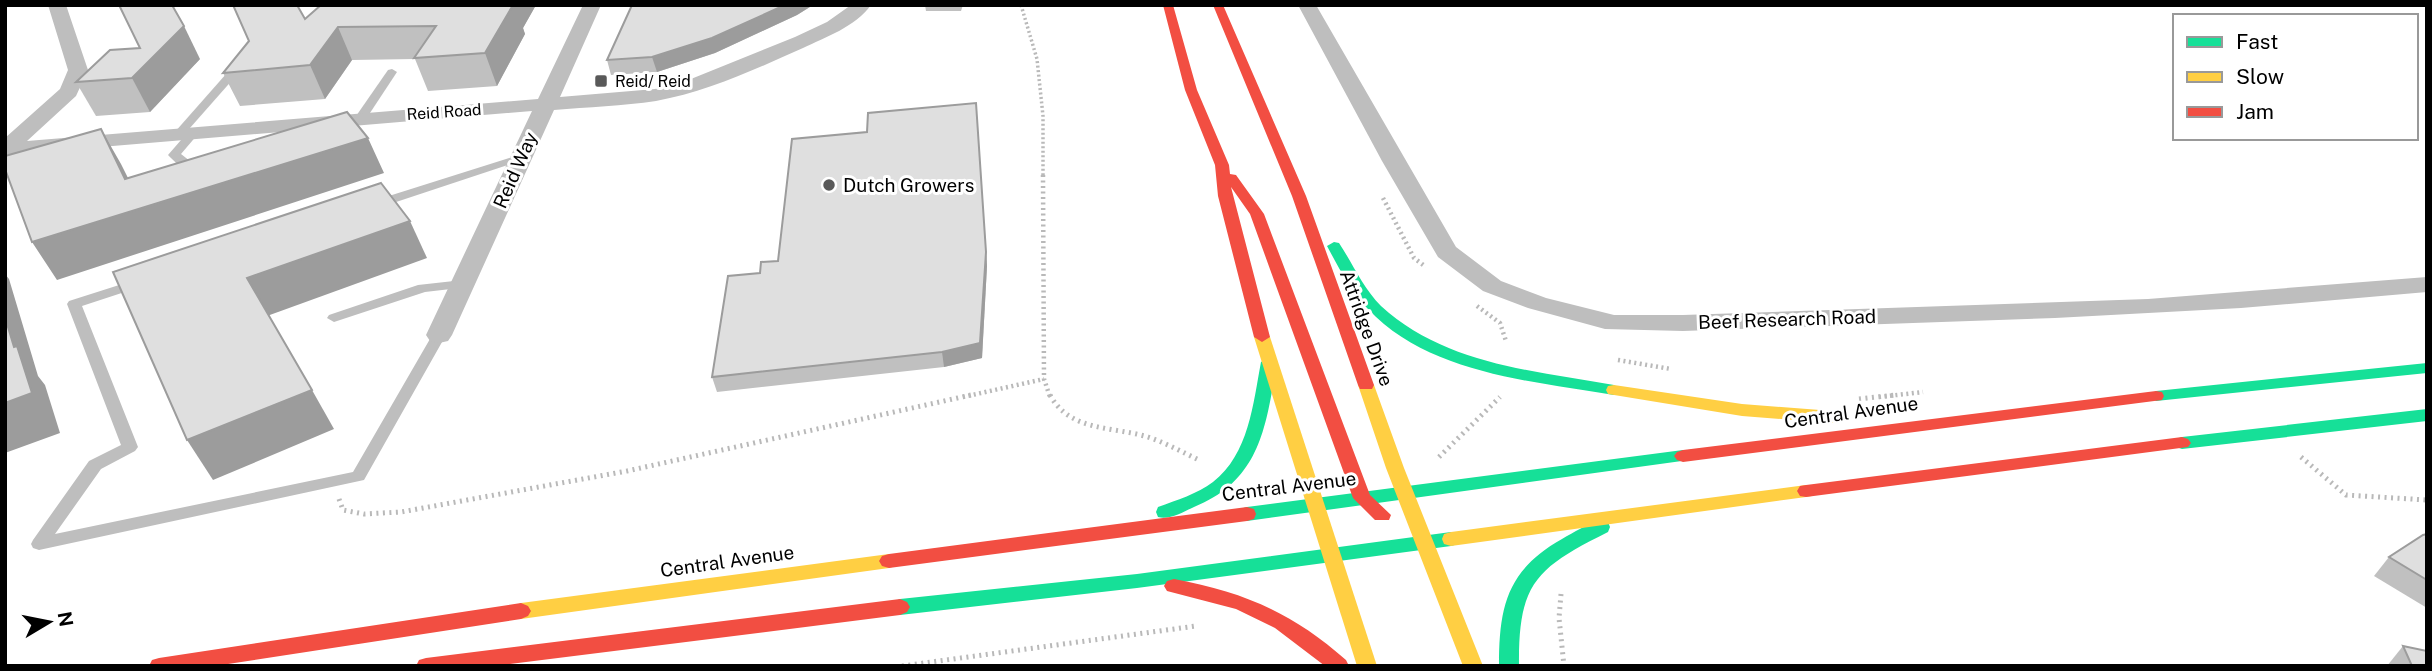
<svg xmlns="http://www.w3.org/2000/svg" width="2432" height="671" font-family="'Public Sans',sans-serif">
	<rect width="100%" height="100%" fill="#fff"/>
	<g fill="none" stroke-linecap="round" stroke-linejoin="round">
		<polyline stroke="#b9b9b9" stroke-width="3.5" stroke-dasharray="2 2.5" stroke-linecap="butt" points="1021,5 1037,59 1043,116 1043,177"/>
		<g stroke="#b9b9b9" stroke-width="4.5" stroke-dasharray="2 3.5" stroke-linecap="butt">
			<polyline points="1043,175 1044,379 1050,397"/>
			<polyline points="1383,198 1414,258 1426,267"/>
			<polyline points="1477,306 1500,323 1506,341"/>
			<polyline points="1618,360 1671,369"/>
			<polyline points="963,397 1044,379"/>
			<polyline points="1879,397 1923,392"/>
		</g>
		<g stroke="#b9b9b9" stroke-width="5" stroke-dasharray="2 4.5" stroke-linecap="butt">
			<path d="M 1050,395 C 1070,432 1112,426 1148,437 C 1166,443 1182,452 1199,460"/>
			<polyline points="1859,399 1895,395"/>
			<polyline points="1439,457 1500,397"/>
			<polyline points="2301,457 2346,495 2427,500"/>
			<polyline points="339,499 343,510 364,514 401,512 627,471 971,395"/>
			<polyline points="1561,594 1559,618 1564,666"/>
			<polyline points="902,666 1196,626"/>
		</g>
		<g fill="#bebebe" fill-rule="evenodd">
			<polygon points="238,64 243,67 242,69 182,137 174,137 174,133 234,65"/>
			<polygon points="392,69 397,72 366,119 360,122 356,121 354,119 388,70"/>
			<path d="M 192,131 L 198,134 L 181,154 L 195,165 L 200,167 L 202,169 C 190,178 177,164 168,155 L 188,132 Z"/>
			<polygon points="522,154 528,157 526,159 381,207 377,208 371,204 373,201"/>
			<polygon points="138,279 145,283 143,286 82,306 138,447 135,451 101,469 55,534 353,472 434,332 439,331 446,335 364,480 39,550 33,548 31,544 33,540 89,461 121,445 67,304 69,301"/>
			<polygon points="463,280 468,281 470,284 468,287 425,292 334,322 327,318 329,315 418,285"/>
		</g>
		<g fill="#bebebe" fill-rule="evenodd">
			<path d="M 48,5 L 66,5 L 88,70 L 76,96 L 27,141 L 538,99 L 583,5 L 601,5 L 560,97 L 655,89 L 686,81 L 795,37 L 827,22 L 851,5 L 871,5 C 855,27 826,37 803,48 C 756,69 707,92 656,101 C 623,106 588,107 554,110 L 452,335 L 448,341 L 439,343 L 430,341 L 426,335 L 532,111 L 5,155 L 5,138 L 60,89 L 68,70 Z"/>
			<polygon points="1298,5 1316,5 1456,247 1501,281 1546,298 1614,315 1683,315 2148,299 2427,277 2427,292 2241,308 2055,318 1683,331 1605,329 1528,308 1483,291 1438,257 1382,161"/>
		</g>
		<g fill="#16e098" fill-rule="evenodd">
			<path d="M 1334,242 L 1339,243 C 1353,264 1363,288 1381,306 C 1444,364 1534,371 1614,385 L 1622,390 L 1614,395 C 1532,381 1429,374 1368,309 C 1350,291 1339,268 1327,246 Z"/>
			<path d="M 1269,357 L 1277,362 C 1266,426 1261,480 1194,507 C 1183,512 1170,520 1158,517 L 1156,512 L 1158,507 C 1177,500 1197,494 1213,482 C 1249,454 1253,404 1261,362 Z"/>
			<polygon points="2427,363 2427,373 2156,401 2148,396 2156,391"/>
			<polygon points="2427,409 2427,421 2182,449 2176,447 2173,443 2176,439 2182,437"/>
			<polygon points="1683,450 1689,452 1692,456 1689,460 1247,521 1240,519 1238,514 1240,509 1247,507"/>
			<path d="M 1601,520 L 1608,522 L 1610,527 L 1608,532 C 1536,568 1518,583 1519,666 L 1499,666 C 1499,606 1507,570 1562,539 C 1574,532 1587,524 1601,520 Z"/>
			<polygon points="1451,532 1458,534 1460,539 1458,544 1451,546 1137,588 900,615 893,612 890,607 893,602 900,599 1137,574"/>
		</g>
		<g fill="#ffcf43" fill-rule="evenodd">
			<polygon points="1262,332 1270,337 1377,666 1357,666 1254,337"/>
			<polygon points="1366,380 1374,385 1404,468 1483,666 1463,666 1386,468 1358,385"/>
			<polygon points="1614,385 1742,404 1833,411 1841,417 1833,423 1742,416 1608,394 1606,390 1608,386"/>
			<polygon points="1806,485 1812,486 1815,491 1812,496 1806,497 1451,546 1444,544 1442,539 1444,534 1451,532"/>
			<polygon points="889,554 896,556 899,561 896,566 889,568 521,619 514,616 511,611 514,606 521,603"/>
		</g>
		<g fill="#f24e42" fill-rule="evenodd">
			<polygon points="1163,5 1173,5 1197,90 1229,165 1230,174 1236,175 1264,214 1370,495 1391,515 1389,520 1375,520 1353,498 1250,214 1231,187 1270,337 1262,342 1254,337 1218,196 1215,165 1185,90"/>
			<polygon points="1213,5 1223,5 1306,196 1374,385 1372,389 1360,389 1358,385 1292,196"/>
			<polygon points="2156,391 2162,392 2164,396 2162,400 1683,462 1677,460 1674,456 1677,452 1683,450"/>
			<polygon points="2182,437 2188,439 2191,443 2188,447 1806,497 1800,496 1797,491 1800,486 1806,485"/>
			<polygon points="1247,507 1254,509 1256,514 1254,519 1247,521 889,568 882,566 879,561 882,556 889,554"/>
			<path d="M 1174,579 C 1244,592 1293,613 1346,660 L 1349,666 L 1325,666 L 1275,628 L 1236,609 L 1167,591 L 1164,586 L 1167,581 Z"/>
			<polygon points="900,599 907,602 910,607 907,612 900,615 495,666 416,666 419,660 426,658"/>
			<polygon points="521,603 528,606 531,611 528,616 521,619 215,666 149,666 152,660 159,658"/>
		</g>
	</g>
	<g fill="#c0c0c0">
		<polygon points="321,5 536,5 523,28 525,34 497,86 428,91 415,59 352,60 325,99 240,106 223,73 305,19"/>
		<polygon points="632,5 813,5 797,15 715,53 657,72 611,75 607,60"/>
		<polygon points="925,5 963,5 961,11 926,11"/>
		<polygon points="200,59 150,112 96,116 76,82"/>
		<polygon points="976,103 987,266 982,358 944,367 717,392 712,377 760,273 778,261 867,132"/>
		<polygon points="2427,534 2427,608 2374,576 2389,557"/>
		<polygon points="2403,646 2427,666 2387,666"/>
	</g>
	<g fill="#9c9c9c">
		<polygon points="509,5 536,5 523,28 525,34 497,86 485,53"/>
		<polygon points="785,5 813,5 797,15 715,53 657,72 652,57"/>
		<polygon points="184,26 200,59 150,112 132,78"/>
		<polygon points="338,27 352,60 325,99 310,65"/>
		<polygon points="976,103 987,266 982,358 944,367 942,352"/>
		<polygon points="101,129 121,164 143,208 368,138 384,173 57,280 32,242"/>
		<polygon points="410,221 427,258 267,316 247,278"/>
		<polygon points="5,274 9,279 38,376 45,385 60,433 5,453"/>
		<polygon points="312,390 334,429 213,480 187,440"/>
	</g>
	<g fill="#dfdfdf" stroke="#9c9c9c" stroke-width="2">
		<polygon points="119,5 172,5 184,26 132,78 76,82 110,50 140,48"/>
		<polygon points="233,5 297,5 305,19 321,5 513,5 485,53 414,58 436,26 338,27 310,65 223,73 249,41"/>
		<polygon points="632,5 785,5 712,38 652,57 607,60"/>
		<polygon points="976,103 986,252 980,343 942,352 712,377 728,276 760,273 761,262 778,261 792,139 867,132 868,113"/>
		<polygon points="347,112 368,138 32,242 5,169 5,156 101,129 125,179"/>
		<polygon points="381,183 410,221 247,278 312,390 187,440 113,272"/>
		<polygon points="5,317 14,347 17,346 32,393 5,403"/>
		<polygon points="2427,534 2427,580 2389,557 2423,535"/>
		<polygon points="2403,646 2427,651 2427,666 2412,666"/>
	</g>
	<g fill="#595959" stroke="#fff" stroke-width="2.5">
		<rect x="594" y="74" width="14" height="14" rx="3.5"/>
		<circle cx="829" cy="185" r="7"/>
	</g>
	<g text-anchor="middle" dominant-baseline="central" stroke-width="6" stroke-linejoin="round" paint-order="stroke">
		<g font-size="16" fill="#000" stroke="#fff" text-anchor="start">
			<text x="615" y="81">Reid/ Reid</text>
		</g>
		<g font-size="16" fill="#000" stroke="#fff">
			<text transform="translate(444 112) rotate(-4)">Reid Road</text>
		</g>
		<g font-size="19" fill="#000" stroke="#fff">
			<text transform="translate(515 170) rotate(-66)">Reid Way</text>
			<text transform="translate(1787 319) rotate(-2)">Beef Research Road</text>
			<text transform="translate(1367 328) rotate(70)">Attridge Drive</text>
			<text transform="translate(1851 412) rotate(-8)">Central Avenue</text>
			<text transform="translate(1289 486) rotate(-7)">Central Avenue</text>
			<text transform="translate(727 561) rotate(-8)">Central Avenue</text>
		</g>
		<g font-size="19" fill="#000" stroke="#fff" text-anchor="start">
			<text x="843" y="185">Dutch Growers</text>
		</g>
	</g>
	<rect width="2432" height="671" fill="none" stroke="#000000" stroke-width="14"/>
	<rect x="2173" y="14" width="245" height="126" fill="#ffffff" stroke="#999999" stroke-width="2"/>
	<rect x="2187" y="37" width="35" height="10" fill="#16e098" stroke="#999999" stroke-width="2"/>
	<text x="2236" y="49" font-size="21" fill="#000000">Fast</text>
	<rect x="2187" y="72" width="35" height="10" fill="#ffcf43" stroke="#999999" stroke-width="2"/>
	<text x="2236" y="84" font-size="21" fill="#000000">Slow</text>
	<rect x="2187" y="107" width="35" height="10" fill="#f24e42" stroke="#999999" stroke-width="2"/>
	<text x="2236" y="119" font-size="21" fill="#000000">Jam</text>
	<g transform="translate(49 622) rotate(80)" stroke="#ffffff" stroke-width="5" paint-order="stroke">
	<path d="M0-5L12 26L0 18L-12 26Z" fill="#000000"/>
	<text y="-10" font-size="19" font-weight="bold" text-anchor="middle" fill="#000000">N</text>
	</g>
</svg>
